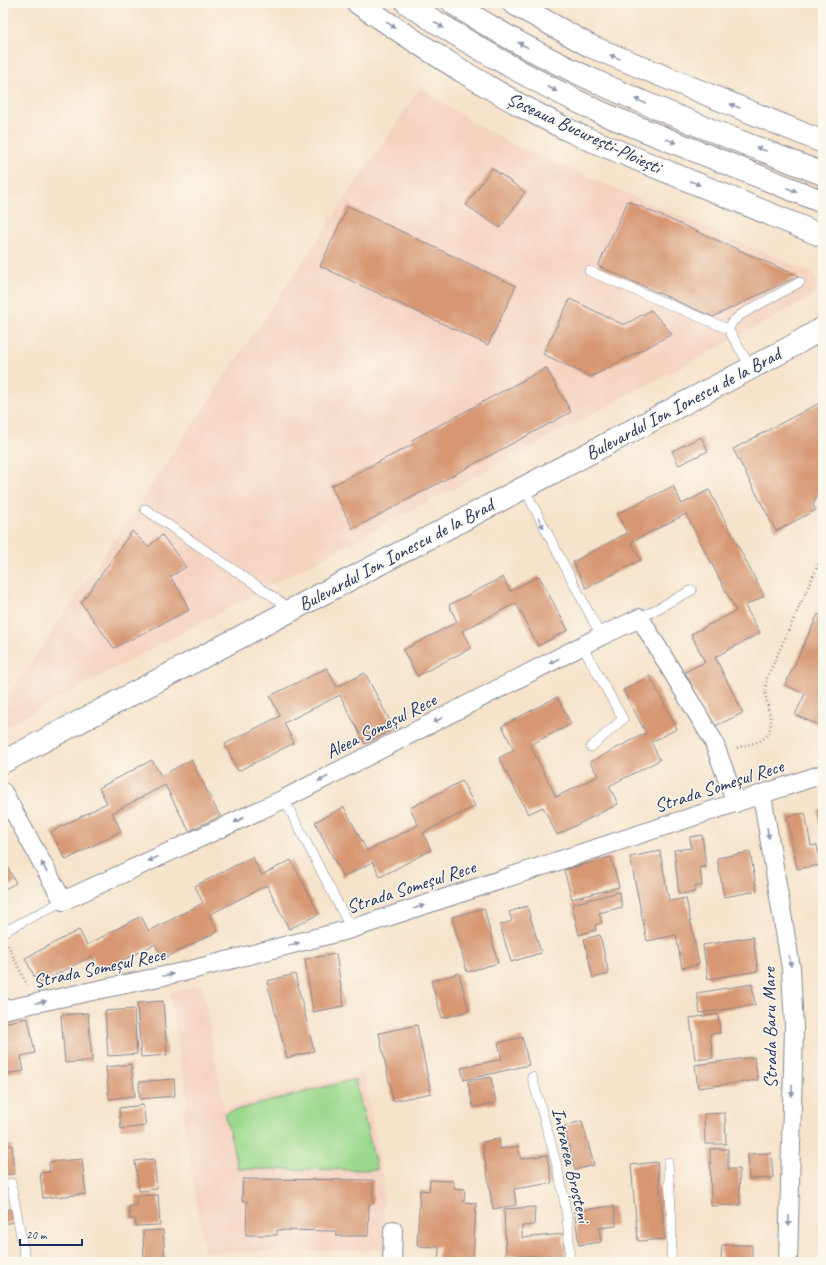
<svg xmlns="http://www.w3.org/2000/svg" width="826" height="1265" font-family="Caveat,sans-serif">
	<rect width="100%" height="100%" fill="#fbf7ec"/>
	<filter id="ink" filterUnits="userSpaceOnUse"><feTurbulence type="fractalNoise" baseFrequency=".025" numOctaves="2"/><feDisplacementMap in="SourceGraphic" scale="8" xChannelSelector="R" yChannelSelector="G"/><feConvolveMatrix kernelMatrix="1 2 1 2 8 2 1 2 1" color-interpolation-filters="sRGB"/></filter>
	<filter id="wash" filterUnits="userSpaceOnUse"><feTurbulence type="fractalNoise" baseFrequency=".012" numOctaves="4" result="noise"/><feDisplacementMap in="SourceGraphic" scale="16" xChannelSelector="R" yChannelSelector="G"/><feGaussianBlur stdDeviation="0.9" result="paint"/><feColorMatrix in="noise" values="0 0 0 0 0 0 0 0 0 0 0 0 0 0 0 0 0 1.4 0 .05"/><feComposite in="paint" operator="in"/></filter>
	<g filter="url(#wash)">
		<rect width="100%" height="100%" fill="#f6e3cb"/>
		<g fill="#f5d3c1">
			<polygon points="421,87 449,107 479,126 519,147 812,273 819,285 814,296 3,728 3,704"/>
			<polygon points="202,985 224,1108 364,1073 383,1180 384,1250 204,1252 183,1112 188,1104 170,993"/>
		</g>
		<polygon fill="#9cd98e" stroke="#5c8476" points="355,1079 377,1170 238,1169 225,1113"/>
		<g id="blocks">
			<g fill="#d79772">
				<polygon points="492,168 525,192 500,228 466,205"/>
				<polygon points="628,201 798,276 713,317 598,266"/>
				<polygon points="348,206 516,286 488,345 320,266"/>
				<polygon points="570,299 624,325 651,310 672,334 591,377 543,354"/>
				<polygon points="546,368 571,412 353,529 331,486 414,444 412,440"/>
				<polygon points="823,401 823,484 813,505 816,510 776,531 733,449"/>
				<polygon points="701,437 708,451 679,465 672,451"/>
				<polygon points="673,486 682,504 709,490 764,596 745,606 760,633 715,657 743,713 713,727 685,672 705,662 691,634 736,611 686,514 631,542 641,560 586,588 573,562 627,533 617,514"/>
				<polygon points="132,531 148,547 162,535 186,567 170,577 180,591 189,610 114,648 81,603"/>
				<polygon points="539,576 568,630 538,646 516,603 462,631 471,648 417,676 403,650 457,622 449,605 503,577 510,591"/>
				<polygon points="818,614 823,616 823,682 818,693 823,695 823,727 795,715 805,694 785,685"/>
				<polygon points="327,668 337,687 365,673 394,729 365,744 340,695 284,723 294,743 238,771 225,744 280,716 270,696"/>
				<polygon points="650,676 677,729 651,742 660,760 609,786 618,804 557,835 543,807 528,814 499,758 514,750 502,726 557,697 571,724 530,745 556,797 598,776 590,762 646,733 623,690"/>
				<polygon points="152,760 161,776 191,760 220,816 189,831 165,785 112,813 121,831 66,860 51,832 107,803 99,788"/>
				<polygon points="462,781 475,806 423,833 431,850 380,877 373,862 343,877 315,822 344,807 367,851 418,825 410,808"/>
				<polygon points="823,809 823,829 821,829 818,810"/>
				<polygon points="805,813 811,846 817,845 820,865 797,869 787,816"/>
				<polygon points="702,835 706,867 700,867 702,886 695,886 695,892 679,894 674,850 691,848 690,837"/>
				<polygon points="660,851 669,901 686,898 699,964 682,968 676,935 647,941 630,857"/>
				<polygon points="750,852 757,891 724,897 717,858"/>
				<polygon points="252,857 262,875 291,860 319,914 289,929 267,885 209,915 218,931 163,959 155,944 100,972 92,956 38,984 25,958 79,930 87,945 141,916 149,931 203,903 195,886"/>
				<polygon points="611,857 619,887 572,899 564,870"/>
				<polygon points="3,858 16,883 3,890"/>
				<polygon points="619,892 622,907 599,913 602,923 595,925 596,930 579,935 572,904"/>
				<polygon points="527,906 541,953 511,962 500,925 512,921 509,912"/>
				<polygon points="484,908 498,963 467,972 452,917"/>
				<polygon points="600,935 609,974 593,978 584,939"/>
				<polygon points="753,937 758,971 708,979 703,945"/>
				<polygon points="336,954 344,1006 313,1012 305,959"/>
				<polygon points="459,973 469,1011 442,1018 431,981"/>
				<polygon points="295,974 314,1051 287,1058 267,981"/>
				<polygon points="752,984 755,1005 700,1013 697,993"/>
				<polygon points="163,1001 167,1055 141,1057 137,1003"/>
				<polygon points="134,1009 137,1054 108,1056 105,1011"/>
				<polygon points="88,1013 92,1061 65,1063 61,1015"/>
				<polygon points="718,1014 720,1033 710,1034 713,1058 695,1060 690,1018"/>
				<polygon points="28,1018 35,1053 21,1056 24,1071 3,1074 3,1023"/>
				<polygon points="417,1025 431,1093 393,1101 379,1033"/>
				<polygon points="522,1037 529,1065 464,1080 461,1068 502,1059 498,1043"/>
				<polygon points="754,1057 758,1080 698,1088 695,1065"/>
				<polygon points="131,1064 135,1096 109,1099 106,1067"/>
				<polygon points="491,1077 496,1103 473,1107 468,1081"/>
				<polygon points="174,1079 175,1096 140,1099 139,1082"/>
				<polygon points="143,1105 146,1126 121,1129 119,1108"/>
				<polygon points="725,1113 726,1144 705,1144 704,1114"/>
				<polygon points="582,1121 594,1165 575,1170 564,1126"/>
				<polygon points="499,1139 500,1149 518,1146 521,1159 547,1155 552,1183 514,1189 516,1205 493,1209 482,1142"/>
				<polygon points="12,1145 14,1174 3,1175 3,1146"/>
				<polygon points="710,1149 728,1149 728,1169 739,1169 740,1205 711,1206"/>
				<polygon points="771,1153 773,1178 749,1179 748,1154"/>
				<polygon points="82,1159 86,1194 43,1198 40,1173 50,1172 49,1162"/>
				<polygon points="154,1159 157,1189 139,1191 135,1161"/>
				<polygon points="657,1162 665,1239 638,1241 631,1165"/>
				<polygon points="243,1179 373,1180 373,1204 369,1204 368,1236 336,1236 336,1231 277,1230 277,1235 246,1235 247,1201 242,1201"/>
				<polygon points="430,1180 454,1181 454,1188 465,1189 464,1202 476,1203 473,1262 438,1262 439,1247 417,1246 420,1190 429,1191"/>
				<polygon points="158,1195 160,1225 136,1226 135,1219 130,1219 129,1206 136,1206 136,1196"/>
				<polygon points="614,1206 616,1226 599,1228 601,1242 579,1245 574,1211"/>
				<polygon points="535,1207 534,1225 522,1226 522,1238 563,1234 565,1256 506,1256 504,1209"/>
				<polygon points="11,1209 13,1222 3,1224 3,1210"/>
				<polygon points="163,1230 165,1262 144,1262 143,1231"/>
				<polygon points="722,1245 752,1245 752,1262 721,1262"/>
			</g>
		</g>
	</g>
	<g filter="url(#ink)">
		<use href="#blocks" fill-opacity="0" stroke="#888994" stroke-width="1"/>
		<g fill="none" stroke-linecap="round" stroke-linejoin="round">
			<g stroke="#888994" stroke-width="10">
				<g id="service">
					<polyline points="589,271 728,329"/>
					<polyline points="751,368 728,329 733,321 742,314 800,282"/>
					<polyline points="524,488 601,636"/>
					<polyline points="145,509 291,609"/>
					<polyline points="640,618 692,590"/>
					<polyline points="582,646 623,719 591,747"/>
					<polyline points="284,799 351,929"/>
					<polyline points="3,932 63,901"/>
					<path d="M 532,1077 C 548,1135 572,1202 569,1262"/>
					<polyline points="668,1162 672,1225 671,1262"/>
					<polyline points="11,1183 26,1262"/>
				</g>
			</g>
			<g stroke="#888994" stroke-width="20">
				<g id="minor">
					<polyline points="3,792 63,901 284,799 601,636 640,618 713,740 736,803"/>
					<polyline points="762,795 791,968 794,1028 788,1262"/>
					<polyline points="3,1010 187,971 351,929 823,774"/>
					<polyline points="392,1262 393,1230"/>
				</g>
			</g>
			<g stroke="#888994" stroke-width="24">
				<polyline id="secondary" points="3,762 789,348 823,328"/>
			</g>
			<g stroke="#888994" stroke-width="24">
				<g id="primary">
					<path d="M 358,3 C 430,52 502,99 581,136 L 823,236"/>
					<path d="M 407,3 C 470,45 535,82 604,114 L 823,202"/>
					<path d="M 453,3 C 567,79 697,124 823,174"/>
					<polyline points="513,3 590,46 823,142"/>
				</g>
			</g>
			<g stroke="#888994" stroke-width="2.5" stroke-dasharray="1 3" stroke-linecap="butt">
				<polyline points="737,748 760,741 769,734 771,722 765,692 767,678 823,554"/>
				<polyline points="8,945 27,985"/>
			</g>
			<use href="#service" stroke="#fff" stroke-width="9"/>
			<use href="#minor" stroke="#fff" stroke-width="18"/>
			<use href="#secondary" stroke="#fff" stroke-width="22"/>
			<use href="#primary" stroke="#fff" stroke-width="22"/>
		</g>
		<defs><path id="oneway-solid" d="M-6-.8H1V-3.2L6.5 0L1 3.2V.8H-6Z"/></defs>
		<g fill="#8d97ae">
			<use href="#oneway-solid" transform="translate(391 25) rotate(34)"/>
			<use href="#oneway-solid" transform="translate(439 25) rotate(34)"/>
			<use href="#oneway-solid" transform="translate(523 45) rotate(-151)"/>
			<use href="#oneway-solid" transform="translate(615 57) rotate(-157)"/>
			<use href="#oneway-solid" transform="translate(552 89) rotate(27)"/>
			<use href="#oneway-solid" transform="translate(640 101) rotate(-158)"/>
			<use href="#oneway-solid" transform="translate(735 106) rotate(-158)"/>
			<use href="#oneway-solid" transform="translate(671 141) rotate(22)"/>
			<use href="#oneway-solid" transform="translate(761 149) rotate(-158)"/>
			<use href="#oneway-solid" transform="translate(695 183) rotate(22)"/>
			<use href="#oneway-solid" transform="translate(792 190) rotate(22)"/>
			<use href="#oneway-solid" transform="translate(541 523) rotate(62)"/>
			<use href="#oneway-solid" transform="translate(554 661) rotate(153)"/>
			<use href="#oneway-solid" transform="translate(438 720) rotate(153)"/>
			<use href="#oneway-solid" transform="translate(323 779) rotate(153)"/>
			<use href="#oneway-solid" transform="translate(239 820) rotate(155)"/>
			<use href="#oneway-solid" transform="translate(768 833) rotate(80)"/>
			<use href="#oneway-solid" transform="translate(153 859) rotate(155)"/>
			<use href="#oneway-solid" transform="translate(44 867) rotate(-119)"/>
			<use href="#oneway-solid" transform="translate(419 907) rotate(-18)"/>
			<use href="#oneway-solid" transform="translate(294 944) rotate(-14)"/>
			<use href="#oneway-solid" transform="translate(790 961) rotate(80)"/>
			<use href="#oneway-solid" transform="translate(168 975) rotate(-12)"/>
			<use href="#oneway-solid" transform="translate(41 1002) rotate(-12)"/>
			<use href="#oneway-solid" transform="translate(792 1091) rotate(91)"/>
			<use href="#oneway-solid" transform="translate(789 1221) rotate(91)"/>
		</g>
	</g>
	<g text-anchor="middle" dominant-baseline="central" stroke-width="3" stroke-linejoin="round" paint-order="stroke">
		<g font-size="19" fill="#1b2f5e" stroke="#fbf7ec">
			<text transform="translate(584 133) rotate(25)">Șoseaua București-Ploiești</text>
			<text transform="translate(683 404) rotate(-28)">Bulevardul Ion Ionescu de la Brad</text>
			<text transform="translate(396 555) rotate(-28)">Bulevardul Ion Ionescu de la Brad</text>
			<text transform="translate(381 726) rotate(-27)">Aleea Someșul Rece</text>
			<text transform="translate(719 786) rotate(-18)">Strada Someșul Rece</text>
			<text transform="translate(411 887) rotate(-18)">Strada Someșul Rece</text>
			<text transform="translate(99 968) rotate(-12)">Strada Someșul Rece</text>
			<text transform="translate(770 1028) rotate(-91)">Strada Baru Mare</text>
			<text transform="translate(571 1165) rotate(77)">Intrarea Broșteni</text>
		</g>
	</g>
	<rect width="826" height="1265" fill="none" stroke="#fbf7ec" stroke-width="16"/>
	<path d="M20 1239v6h62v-6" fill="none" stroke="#1b2f5e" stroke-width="2"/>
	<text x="26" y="1239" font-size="12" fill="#1b2f5e" stroke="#fbf7ec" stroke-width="3" paint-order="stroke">20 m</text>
</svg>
